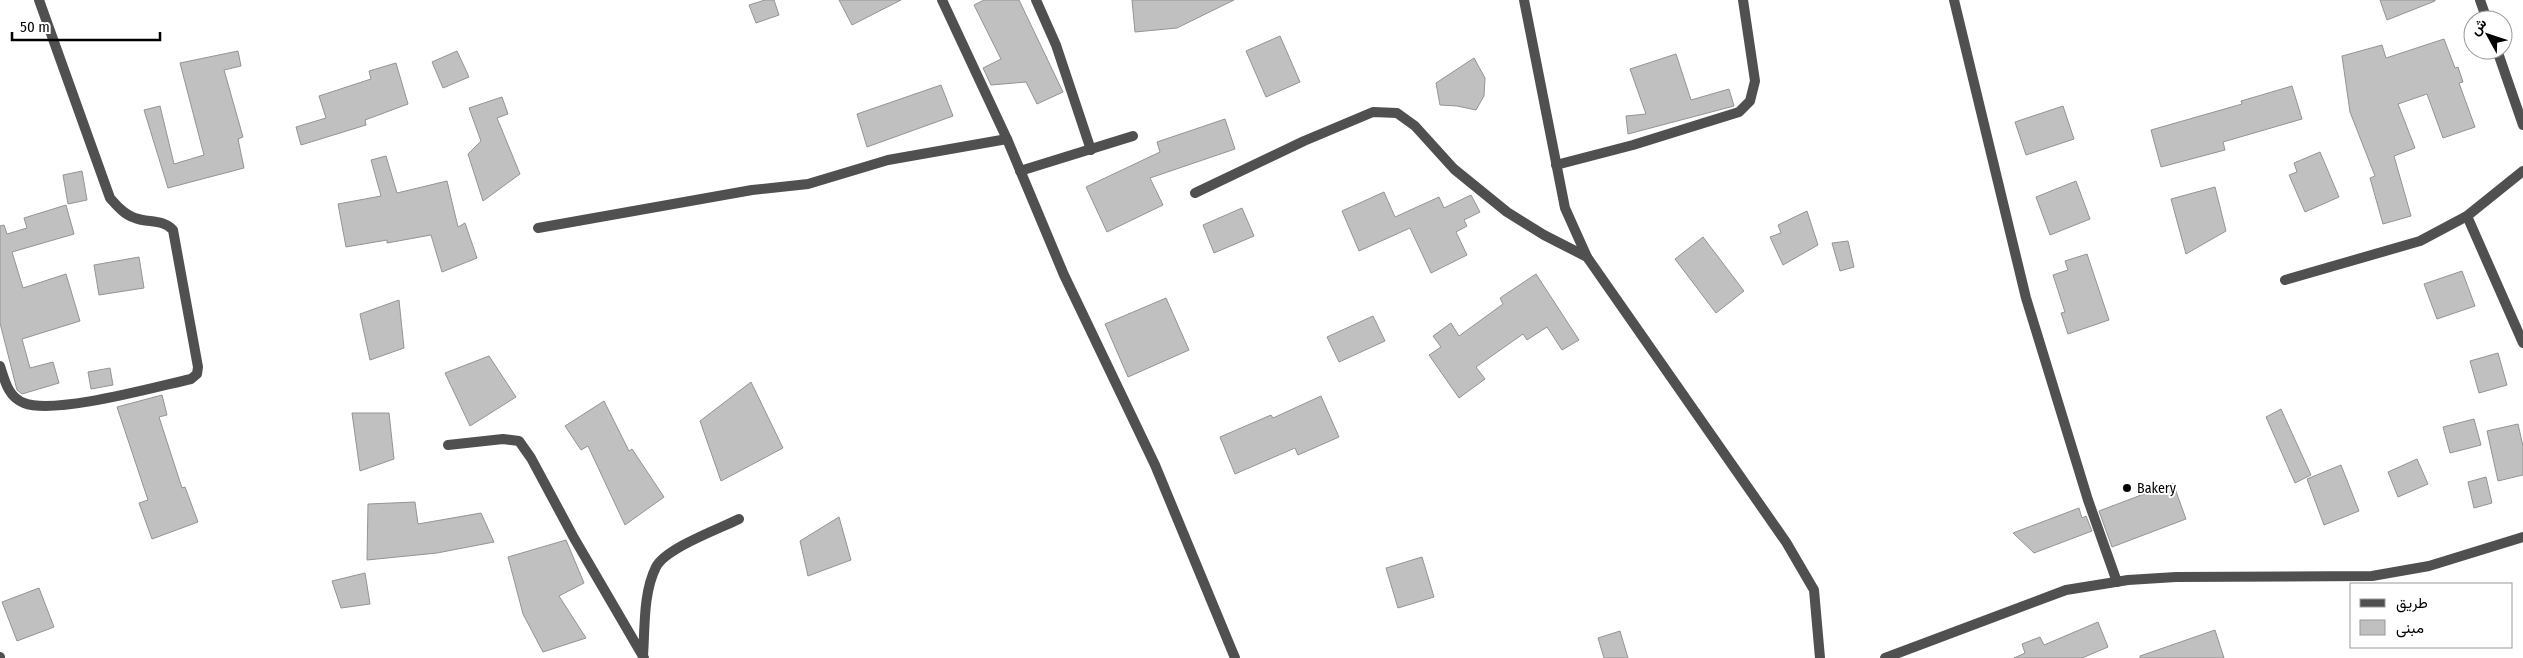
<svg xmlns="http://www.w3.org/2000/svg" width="2523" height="658" font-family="'Fira Sans Condensed',Vazirmatn,sans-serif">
	<rect width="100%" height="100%" fill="#fff"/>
	<g fill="#c0c0c0" stroke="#949494">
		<polygon points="765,0 774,0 779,15 756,23 749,5"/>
		<polygon points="839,0 901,0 852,25"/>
		<polygon points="984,0 1019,0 1063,92 1037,104 1026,82 991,85 983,68 1001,59 974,5"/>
		<polygon points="1132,0 1234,0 1177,28 1135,32"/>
		<polygon points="2380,0 2435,0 2435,1 2387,20"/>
		<polygon points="1280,36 1300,82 1266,97 1246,51"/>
		<polygon points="2444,39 2455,68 2458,67 2463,82 2459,83 2475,127 2443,138 2427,94 2398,104 2415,148 2394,156 2411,216 2383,224 2370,178 2375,176 2350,112 2342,56 2382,45 2386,58"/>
		<polygon points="238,51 241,66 224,70 243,137 238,139 244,168 168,188 144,110 160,106 174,164 204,155 180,63"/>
		<polygon points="457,51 469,77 443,88 432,62"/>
		<polygon points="1676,54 1691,100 1729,89 1734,106 1628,134 1626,116 1646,114 1630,69"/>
		<polygon points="1474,58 1485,78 1484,96 1476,110 1457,106 1440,105 1436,83"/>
		<polygon points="396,63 408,104 365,120 366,125 301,145 296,127 326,118 319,96 371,79 369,71"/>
		<polygon points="941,85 953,116 867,147 857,114"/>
		<polygon points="2292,86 2302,119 2223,142 2225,150 2161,167 2151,130 2242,104 2241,101"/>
		<polygon points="502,97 508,114 497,118 520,174 483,201 468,154 481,141 469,108"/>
		<polygon points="2063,106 2074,139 2026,155 2015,122"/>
		<polygon points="1225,119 1235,149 1150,178 1163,205 1107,232 1086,187 1160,152 1157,142"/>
		<polygon points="2320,152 2339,197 2305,212 2289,175 2297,172 2294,163"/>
		<polygon points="386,156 397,193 447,181 458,227 465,223 477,258 442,272 431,235 387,243 387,240 346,247 338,204 381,196 371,160"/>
		<polygon points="82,171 87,200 68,204 63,175"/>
		<polygon points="2076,181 2090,219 2050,235 2036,197"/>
		<polygon points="2215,187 2226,231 2186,254 2171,199"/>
		<polygon points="1384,192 1395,217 1439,197 1444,208 1471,195 1480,212 1464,220 1467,226 1456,232 1467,255 1431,273 1410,228 1359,251 1342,211"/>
		<polygon points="66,205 74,234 12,252 23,288 66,274 80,321 22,339 30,368 53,362 59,383 22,394 17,390 0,323 0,226 4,225 7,234 27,228 24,218"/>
		<polygon points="1242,208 1254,236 1214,253 1203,225"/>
		<polygon points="1807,211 1818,245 1783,265 1770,237 1781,233 1778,225"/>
		<polygon points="1703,237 1744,291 1716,313 1675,259"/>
		<polygon points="1848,241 1854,267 1840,271 1832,243"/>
		<polygon points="2087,254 2109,320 2068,334 2061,313 2065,312 2053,275 2068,270 2065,261"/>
		<polygon points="139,257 144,288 99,295 94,265"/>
		<polygon points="2462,271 2475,306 2437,319 2424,284"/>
		<polygon points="1536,274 1579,340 1562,350 1547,327 1527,340 1523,334 1476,367 1485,379 1459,398 1429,355 1441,347 1433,336 1451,323 1459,336 1503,304 1500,298"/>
		<polygon points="1166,298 1189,350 1128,377 1105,324"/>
		<polygon points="399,300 404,348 370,360 360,314"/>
		<polygon points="1373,316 1385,341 1339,362 1327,337"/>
		<polygon points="2498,353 2507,385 2479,393 2470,361"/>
		<polygon points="489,356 516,397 470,426 445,373"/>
		<polygon points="110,368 113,385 91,389 88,372"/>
		<polygon points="751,382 783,448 721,481 700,421"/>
		<polygon points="162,395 167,415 159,417 182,488 185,487 198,522 152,539 139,503 148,500 117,407"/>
		<polygon points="1321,396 1339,437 1298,455 1295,448 1235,474 1220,437 1271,415 1273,418"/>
		<polygon points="604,401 629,451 632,449 664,497 625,525 588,446 581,450 565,426"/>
		<polygon points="2281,409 2311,475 2295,483 2266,417"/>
		<polygon points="352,413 389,413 394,459 360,471"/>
		<polygon points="2474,419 2481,445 2450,453 2443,427"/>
		<polygon points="2518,424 2523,446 2523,475 2498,481 2487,431"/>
		<polygon points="2417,459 2428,484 2398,497 2388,472"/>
		<polygon points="2341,465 2359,511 2324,525 2307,479"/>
		<polygon points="2486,477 2492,503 2474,508 2468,482"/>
		<polygon points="2173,483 2186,519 2112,547 2099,511"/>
		<polygon points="415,502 418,524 481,513 494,542 437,553 367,560 368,504"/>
		<polygon points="2079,508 2082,518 2086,516 2092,531 2034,553 2013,533"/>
		<polygon points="839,517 851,560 808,576 800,541"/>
		<polygon points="566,540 584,583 559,596 586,638 543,652 523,614 508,557"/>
		<polygon points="1422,557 1434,597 1398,608 1386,568"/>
		<polygon points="365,573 370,604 341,608 332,581"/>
		<polygon points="39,588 54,627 17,641 2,602"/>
		<polygon points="2098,622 2108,647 2082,658 2014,658 2025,653 2022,644 2040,637 2044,645"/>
		<polygon points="2215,630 2224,658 2140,658 2140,656"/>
		<polygon points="1620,631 1628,658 1604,658 1598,638"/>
	</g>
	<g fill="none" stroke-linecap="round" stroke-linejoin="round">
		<g stroke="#505050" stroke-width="10">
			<polyline points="942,0 1007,139 1064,275 1155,465 1235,658"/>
			<polyline points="1036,0 1056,45 1091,150"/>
			<polyline points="1524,0 1565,208 1587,257 1786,542 1814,590 1820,658"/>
			<polyline points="1954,0 2026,298 2088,500 2117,582"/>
			<polyline points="2480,0 2487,20"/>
			<polyline points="2497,50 2523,125"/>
			<polyline points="1556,165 1633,145 1739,112 1750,101 1755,81 1743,0"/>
			<polyline points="1020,171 1133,136"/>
			<polyline points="1195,193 1304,141 1373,112 1397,113 1415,126 1454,169 1507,212 1544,235 1587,257"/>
			<polyline points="2467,216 2523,343"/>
			<polyline points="538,228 752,190 808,184 888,160 1007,139"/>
			<polyline points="2285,280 2420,241 2467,216 2523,171"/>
			<path d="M 0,366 C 5,381 8,397 24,403 C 55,415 155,387 191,379 L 197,374 L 198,367 L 173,230 C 163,219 148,223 135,218 C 125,215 117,206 110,198 L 39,0"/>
			<polyline points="448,445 503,439 519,441 531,458 574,538 644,658"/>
			<path d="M 643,656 C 645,628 643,593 656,567 C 666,548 719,529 739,519"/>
			<polyline points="0,657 0,658"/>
			<polyline points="1885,658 2066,590 2128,580 2176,577 2372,576 2429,566 2523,537"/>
		</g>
	</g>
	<circle fill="#000" stroke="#fff" stroke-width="2" cx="2127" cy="488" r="5"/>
	<g text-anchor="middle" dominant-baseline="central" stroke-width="4" stroke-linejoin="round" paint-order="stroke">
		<g font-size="14" fill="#000" stroke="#fff" text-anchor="start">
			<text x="2137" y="488">Bakery</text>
		</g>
	</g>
	<rect x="2350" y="583" width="162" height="65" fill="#ffffff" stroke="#999999"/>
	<rect x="2360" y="599" width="25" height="8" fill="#505050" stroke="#999999"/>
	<text x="2396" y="608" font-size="15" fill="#000000">طريق</text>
	<rect x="2360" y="620" width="25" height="15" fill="#c0c0c0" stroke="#999999"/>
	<text x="2396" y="633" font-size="15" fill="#000000">مبنى</text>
	<g transform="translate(2488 35) rotate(310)"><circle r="24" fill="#ffffff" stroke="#999999"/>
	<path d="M0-4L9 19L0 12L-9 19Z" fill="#000000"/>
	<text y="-8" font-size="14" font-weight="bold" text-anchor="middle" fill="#000000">ش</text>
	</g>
	<path d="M12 32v8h148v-8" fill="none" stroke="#000000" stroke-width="2.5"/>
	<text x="20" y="32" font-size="15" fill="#000000" stroke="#ffffff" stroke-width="4" paint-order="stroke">50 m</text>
</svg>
